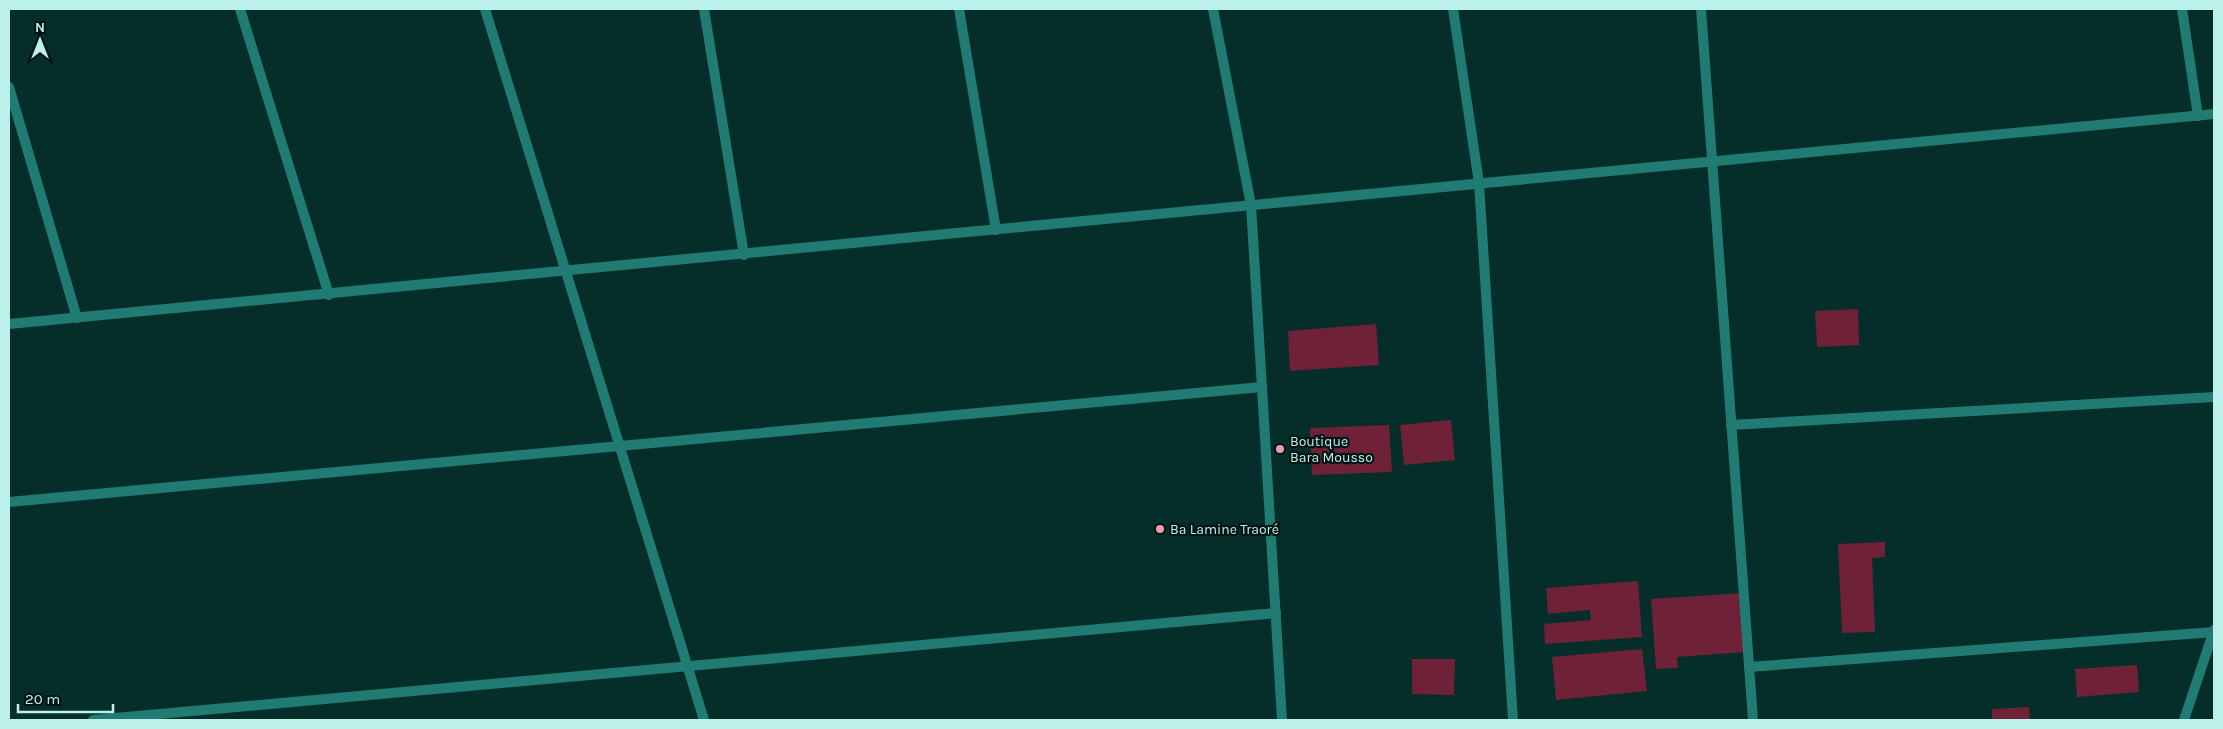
<svg xmlns="http://www.w3.org/2000/svg" width="2223" height="729" font-family="Karla,sans-serif">
	<rect width="100%" height="100%" fill="#052e2a"/>
	<g fill="#6e2137">
		<polygon points="1858,309 1859,345 1817,347 1815,311"/>
		<polygon points="1376,324 1379,365 1290,371 1288,331"/>
		<polygon points="1451,420 1455,460 1404,465 1400,425"/>
		<polygon points="1389,425 1392,472 1312,475 1310,428"/>
		<polygon points="1885,542 1885,557 1872,558 1875,632 1842,633 1838,544"/>
		<polygon points="1638,581 1642,637 1545,644 1544,624 1591,620 1590,610 1548,614 1546,588"/>
		<polygon points="1742,593 1745,652 1677,657 1678,668 1656,669 1651,599"/>
		<polygon points="1642,649 1647,691 1556,700 1552,657"/>
		<polygon points="1412,659 1455,659 1454,695 1412,694"/>
		<polygon points="2137,665 2139,692 2077,697 2075,669"/>
		<polygon points="2029,707 2030,720 1992,720 1992,709"/>
	</g>
	<g fill="none" stroke-linecap="round" stroke-linejoin="round">
		<g stroke="#207b73" stroke-width="10">
			<polyline points="240,9 329,295"/>
			<polyline points="485,9 704,720"/>
			<polyline points="704,9 744,255"/>
			<polyline points="959,9 996,230"/>
			<polyline points="1213,9 1251,205 1282,720"/>
			<polyline points="1453,9 1479,183 1513,720"/>
			<polyline points="1701,9 1753,720"/>
			<polyline points="2182,9 2198,116"/>
			<polyline points="9,87 77,318"/>
			<path d="M 9,324 C 744,256 1479,179 2214,114"/>
			<polyline points="1731,425 2214,397"/>
			<polyline points="9,502 1262,387"/>
			<polyline points="1749,667 2214,632"/>
			<polyline points="93,720 1276,613"/>
			<polyline points="2184,720 2214,630"/>
		</g>
	</g>
	<g fill="#f39aac" stroke="#001412" stroke-width="2">
		<circle cx="1280" cy="449" r="5"/>
		<circle cx="1160" cy="529" r="5"/>
	</g>
	<g text-anchor="middle" dominant-baseline="central" stroke-width="4.5" stroke-linejoin="round" paint-order="stroke">
		<g font-size="14" fill="#bcf1eb" stroke="#001412" text-anchor="start">
			<text x="1290" y="441">Boutique<tspan x="1290" dy="16">Bara Mousso</tspan></text>
			<text x="1170" y="529">Ba Lamine Traoré</text>
		</g>
	</g>
	<rect width="2223" height="729" fill="none" stroke="#bcf1eb" stroke-width="20"/>
	<g transform="translate(40 40)" stroke="#001412" stroke-width="4" paint-order="stroke">
	<path d="M0-4L9 19L0 12L-9 19Z" fill="#bcf1eb"/>
	<text y="-8" font-size="14" font-weight="bold" text-anchor="middle" fill="#bcf1eb">N</text>
	</g>
	<path d="M18 704v8h95v-8" fill="none" stroke="#bcf1eb" stroke-width="2.5"/>
	<text x="25" y="704" font-size="15" fill="#bcf1eb" stroke="#001412" stroke-width="4" paint-order="stroke">20 m</text>
</svg>
